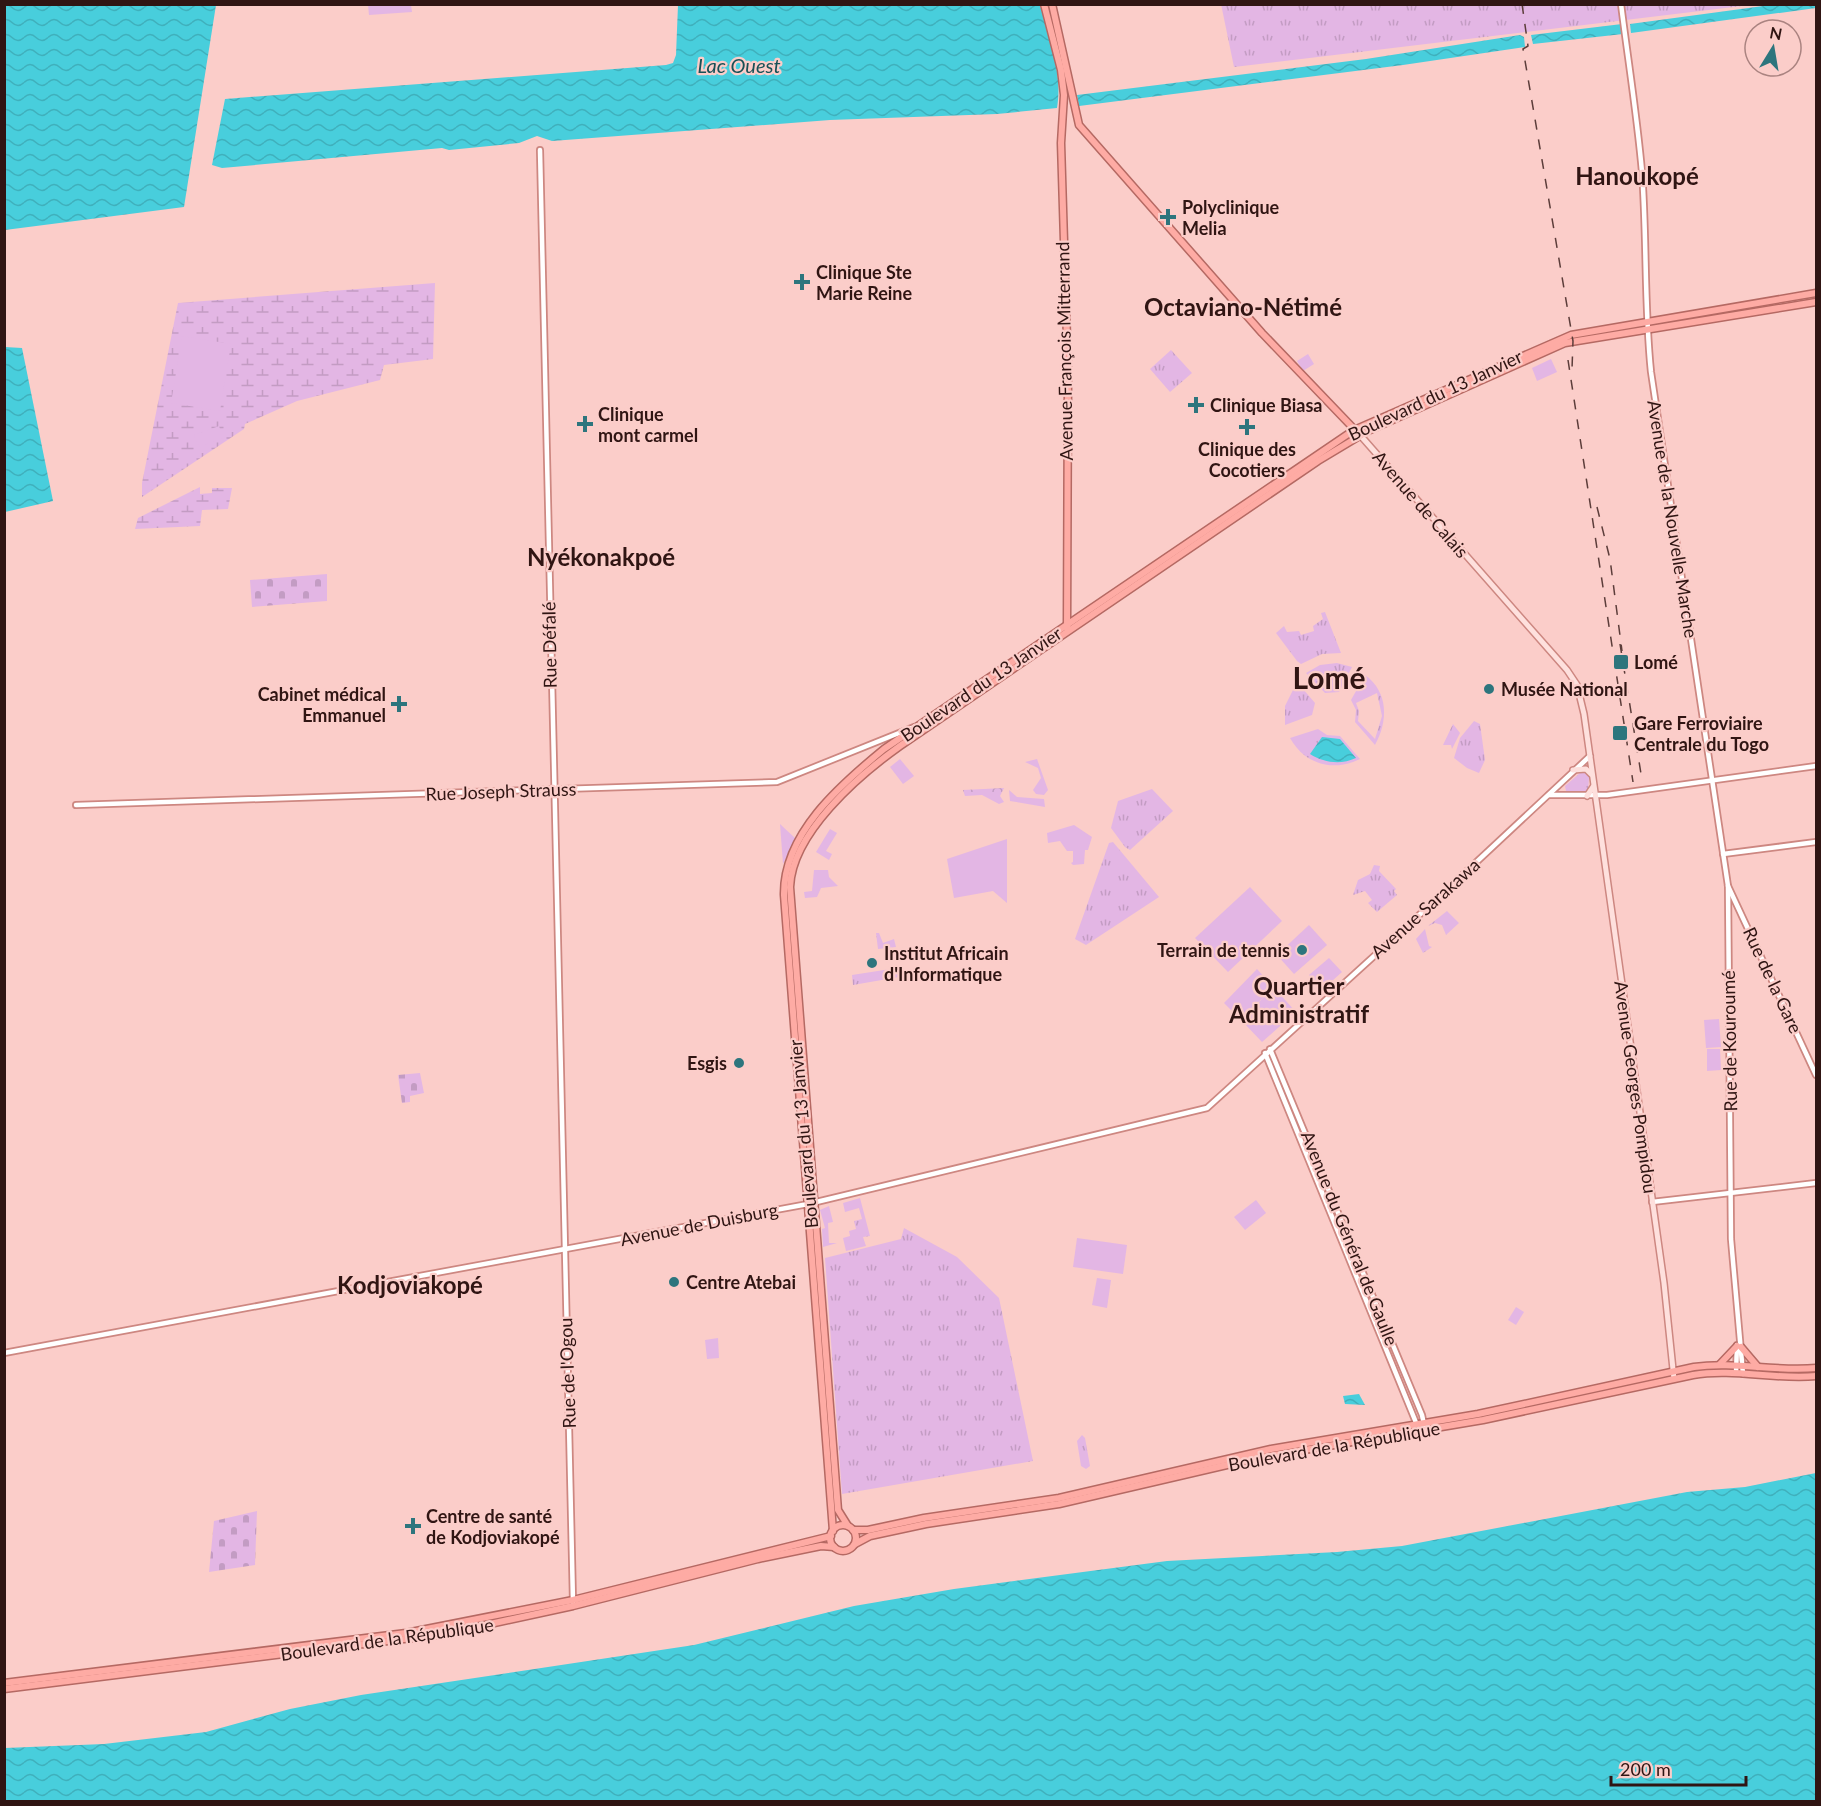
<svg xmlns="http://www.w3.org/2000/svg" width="1821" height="1806" font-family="Lato,sans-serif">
	<defs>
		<pattern id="grass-tufts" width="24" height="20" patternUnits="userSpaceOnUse" patternTransform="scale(1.5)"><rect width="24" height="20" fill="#e3b6e4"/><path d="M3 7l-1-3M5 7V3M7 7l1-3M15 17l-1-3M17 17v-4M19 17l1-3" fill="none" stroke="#c39cc3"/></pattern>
		<pattern id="forest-crowns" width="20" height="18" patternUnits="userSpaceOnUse" patternTransform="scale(1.5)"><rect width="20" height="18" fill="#e3b6e4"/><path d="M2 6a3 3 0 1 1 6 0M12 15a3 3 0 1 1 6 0" fill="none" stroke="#c39cc3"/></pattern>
		<pattern id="wetland-marsh" width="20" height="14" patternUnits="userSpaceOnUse" patternTransform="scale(1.5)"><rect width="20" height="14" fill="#e3b6e4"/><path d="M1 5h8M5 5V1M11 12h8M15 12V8" fill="none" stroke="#c39cc3"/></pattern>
		<pattern id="cemetery-stones" width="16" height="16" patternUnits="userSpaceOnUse" patternTransform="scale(1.5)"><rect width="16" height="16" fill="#e3b6e4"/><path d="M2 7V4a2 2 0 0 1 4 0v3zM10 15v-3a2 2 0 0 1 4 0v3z" fill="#c39cc3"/></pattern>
		<pattern id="water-waves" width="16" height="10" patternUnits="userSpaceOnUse" patternTransform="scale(1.5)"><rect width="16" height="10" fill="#48cedc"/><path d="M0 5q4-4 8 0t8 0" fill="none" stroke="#3fb0bc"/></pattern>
	</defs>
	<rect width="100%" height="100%" fill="#fbcdc9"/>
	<g fill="url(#grass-tufts)" fill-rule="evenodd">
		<polygon points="1221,4 1750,5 1234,67"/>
		<polygon points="1171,350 1192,373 1170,392 1150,369"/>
		<polygon points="1325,612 1341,653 1322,654 1301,664 1297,661 1276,633 1284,626 1287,632 1299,631 1301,635 1314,631 1313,626 1323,619 1321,613"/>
		<polygon points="1337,663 1352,667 1339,692 1325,693 1306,673 1320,665"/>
		<path d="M 1365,675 C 1389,692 1388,722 1375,745 L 1355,722 L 1356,710 L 1351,700 ZM 1377,693 L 1382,716 L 1375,739 L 1358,721 L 1359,711 L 1356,703 Z"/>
		<polygon points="1297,682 1315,703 1312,715 1285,725 1285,706"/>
		<polygon points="1474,721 1480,724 1485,760 1479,773 1467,768 1454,758 1460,738"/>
		<polygon points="1453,724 1460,733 1452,749 1451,745 1443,745"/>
		<path d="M 1318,729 L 1327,735 L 1340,736 L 1360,759 C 1334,772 1305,765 1290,738 Z"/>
		<polygon points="1580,773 1585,773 1589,777 1588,792 1566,791 1565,786"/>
		<polygon points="1152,789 1173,811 1130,850 1125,847 1111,828 1118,801"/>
		<polygon points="1113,842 1159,897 1086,945 1075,939 1109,843"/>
		<polygon points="1374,865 1380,866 1379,871 1396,889 1394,891 1397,895 1377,912 1368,903 1372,900 1365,891 1353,895 1358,880 1370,874"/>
		<polygon points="1447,911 1459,923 1446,935 1442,925 1435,923 1428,926"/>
		<polygon points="1425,929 1429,946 1432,947 1423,953 1416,939"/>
		<polygon points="876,933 879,933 883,943 894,939 896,947 878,949"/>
		<polygon points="897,968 899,977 853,985 852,975"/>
		<polygon points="860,1198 870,1236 863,1237 866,1246 846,1251 843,1238 850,1236 849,1231 856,1229 854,1221 862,1219 859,1208 845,1212 843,1203"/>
		<polygon points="829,1206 833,1222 828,1223 829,1243 837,1243 823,1247 822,1229 825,1228 820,1210"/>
		<polygon points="904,1228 957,1257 999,1298 1033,1461 842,1494 825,1258 901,1239"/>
		<polygon points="1516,1307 1524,1312 1516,1325 1508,1320"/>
		<polygon points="1082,1435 1085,1438 1090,1466 1086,1469 1081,1466 1077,1441"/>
	</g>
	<polygon fill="url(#forest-crowns)" points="1004,788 1000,796 1004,802 999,804 982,795 965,796 963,790"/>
	<g fill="url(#wetland-marsh)">
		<polygon points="435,283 433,359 384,365 380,380 297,401 245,424 244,429 142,497 142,483 178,303"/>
		<polygon points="200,487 200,494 212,493 212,488 232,488 228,509 202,510 200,526 135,529 138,518"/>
	</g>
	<g fill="url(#cemetery-stones)">
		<polygon points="327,574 327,601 252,607 250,580"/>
		<polygon points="420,1073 424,1093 410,1096 410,1102 402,1103 398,1075"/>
		<polygon points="257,1511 255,1565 209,1572 214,1521"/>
	</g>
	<g fill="#e3b6e4">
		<polygon points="368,5 411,5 412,12 369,15"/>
		<polygon points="182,336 231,344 220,411 171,403"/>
		<polygon points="1308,354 1314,364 1303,371 1297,361"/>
		<polygon points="1551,359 1557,372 1537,381 1532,368"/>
		<polygon points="219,426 223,438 199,447 194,435"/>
		<polygon points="900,759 914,776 903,784 890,767"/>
		<polygon points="1037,759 1048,790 1044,795 1036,794 1033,790 1041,778 1038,768 1025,762"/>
		<polygon points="1009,790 1017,797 1044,799 1045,807 1010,801"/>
		<polygon points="780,824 796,839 783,864"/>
		<polygon points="1074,825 1092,837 1088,850 1085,850 1084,864 1073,865 1071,863 1073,862 1073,851 1067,851 1060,841 1048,843 1047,833"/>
		<polygon points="830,829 837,833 826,851 832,854 829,860 816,852"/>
		<polygon points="1007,839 1007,903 993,891 954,898 947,859"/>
		<polygon points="814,870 828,870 829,877 838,886 821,888 817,897 805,898 804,892 812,891"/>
		<polygon points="1250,887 1282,921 1228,972 1195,938"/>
		<polygon points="1309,925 1327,945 1294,974 1277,955"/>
		<polygon points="1329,958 1342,972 1322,990 1309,975"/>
		<polygon points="1257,969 1296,1012 1262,1042 1241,1020 1267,994 1240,1019 1224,1003"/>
		<polygon points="1719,1019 1721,1047 1706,1048 1704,1020"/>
		<polygon points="1707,1049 1720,1049 1721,1070 1707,1071"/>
		<polygon points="1256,1200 1266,1213 1245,1230 1234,1217"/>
		<polygon points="1077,1238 1127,1245 1123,1274 1073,1267"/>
		<polygon points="1097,1278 1111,1280 1107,1308 1092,1305"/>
		<polygon points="718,1338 719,1358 707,1359 705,1340"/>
	</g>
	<g fill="url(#water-waves)">
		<polygon points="1778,4 1816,5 1816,8 1631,33 1630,24"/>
		<polygon points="4,5 216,5 184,207 5,230"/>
		<path d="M 678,5 L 1040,5 C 1049,38 1063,72 1057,108 L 997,114 L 830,120 L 552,141 L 537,136 L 519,143 L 449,150 L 442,148 L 222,168 L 212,165 L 225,99 L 666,65 L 673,63 L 676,55 Z"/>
		<polygon points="1622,24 1623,34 1533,44 1531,35"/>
		<polygon points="1520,35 1524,37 1525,47 1403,65 1079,106 1077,95 1366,59"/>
		<polygon points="5,347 22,348 53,501 5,512"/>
		<path d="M 1322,737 L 1340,739 L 1356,758 C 1341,765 1324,763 1310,754 Z"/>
		<polygon points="1359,1394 1365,1405 1345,1404 1343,1396"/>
		<polygon points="1816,1473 1816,1801 5,1801 5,1748 104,1744 206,1732 290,1709 361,1695 694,1645 854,1606 954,1589 1167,1561 1337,1552 1402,1546 1687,1492 1745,1487"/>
	</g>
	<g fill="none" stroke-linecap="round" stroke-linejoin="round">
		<g stroke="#cd8781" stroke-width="8">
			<g id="tertiary">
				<path d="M 1621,4 C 1628,60 1637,115 1642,172 C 1647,238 1644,305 1651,372 L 1728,886 L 1731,1239 L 1743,1374"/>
				<polyline points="540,150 573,1602"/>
				<polyline points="1549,795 1607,795 1816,766"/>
				<polyline points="76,805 777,782 914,727"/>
				<polyline points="1723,854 1816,842"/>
				<polyline points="1728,886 1816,1075"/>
				<polyline points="1270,1049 1422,1415 1425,1429"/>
				<polyline points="1265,1053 1417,1425"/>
				<polyline points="1652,1202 1816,1183"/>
				<polyline points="4,1353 808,1204 1207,1108 1439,897 1590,756"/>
				<polyline points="1736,1373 1737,1345"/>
			</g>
		</g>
		<g stroke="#cd8781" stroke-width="8">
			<g id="secondary">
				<polyline points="1360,435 1567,670 1577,685 1584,714 1664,1283 1674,1379"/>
				<polyline points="1573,770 1586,769 1591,774"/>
				<polyline points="1587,796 1593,787"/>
			</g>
		</g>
		<g stroke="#b56963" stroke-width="9">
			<g id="trunk">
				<polyline points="1044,4 1061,70 1064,95 1061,143 1068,372 1067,628"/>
				<polyline points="1052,4 1079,125 1262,333 1356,431"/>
				<polyline points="1741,1347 1758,1367"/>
				<polyline points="1720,1364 1737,1346"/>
				<circle cx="843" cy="1538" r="13"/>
				<path d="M 848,1526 L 838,1510 L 790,887 C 792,833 858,776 900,746 L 1318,461 L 1368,431 L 1565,343 L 1816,302"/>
				<path d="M 853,1530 L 868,1530 L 924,1518 L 1059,1498 L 1271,1449 L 1478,1414 L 1694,1367 C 1734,1361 1775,1372 1816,1368"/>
				<path d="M 833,1531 L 784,895 C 783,834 840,785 884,749 L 1354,430 L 1571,335 L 1816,293"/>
				<path d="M 855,1544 L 870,1536 L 926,1524 L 1059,1504 L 1257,1458 L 1483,1420 L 1693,1375 C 1734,1368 1774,1380 1816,1376"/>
				<polyline points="4,1683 406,1633 573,1600 831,1536"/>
				<polyline points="4,1689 444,1634 573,1606 758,1559 821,1546 834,1547"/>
			</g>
		</g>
		<use href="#tertiary" stroke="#fff" stroke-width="4.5"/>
		<use href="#secondary" stroke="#fee0dd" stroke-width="5"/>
		<use href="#trunk" stroke="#feaba4" stroke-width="6"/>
		<g stroke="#5c3d3a" stroke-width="1.5" stroke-dasharray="10 10" stroke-linecap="butt">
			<polyline points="1522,4 1528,46 1523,49 1573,341 1572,369"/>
			<polyline points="1568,360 1633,782"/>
			<polyline points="1597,507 1610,559 1622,651"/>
			<polyline points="1620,644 1642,780"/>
		</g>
	</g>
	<g fill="#2d757d" stroke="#fbcdc9" stroke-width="2">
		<path d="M1165 208h6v6h6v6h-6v6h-6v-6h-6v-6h6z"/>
		<path d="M799 273h6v6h6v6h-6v6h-6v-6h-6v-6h6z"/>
		<path d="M1193 396h6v6h6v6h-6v6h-6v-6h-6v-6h6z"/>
		<path d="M582 415h6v6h6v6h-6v6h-6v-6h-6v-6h6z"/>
		<path d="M1244 418h6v6h6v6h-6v6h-6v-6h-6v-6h6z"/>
		<rect x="1613" y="654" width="16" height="16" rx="3"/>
		<circle cx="1489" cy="689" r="6"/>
		<path d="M396 695h6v6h6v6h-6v6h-6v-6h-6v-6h6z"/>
		<rect x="1612" y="725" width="16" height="16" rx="3"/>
		<circle cx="1302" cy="950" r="6"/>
		<circle cx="872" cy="963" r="6"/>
		<circle cx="739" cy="1063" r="6"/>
		<circle cx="674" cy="1282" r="6"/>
		<path d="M410 1517h6v6h6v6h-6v6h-6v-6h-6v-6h6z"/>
	</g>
	<g text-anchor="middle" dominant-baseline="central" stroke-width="4.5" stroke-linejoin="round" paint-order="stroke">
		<g font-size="18" font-weight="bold" fill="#301513" stroke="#fbcdc9" text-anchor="start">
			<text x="1182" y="207">Polyclinique<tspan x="1182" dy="21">Melia</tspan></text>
			<text x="816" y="272">Clinique Ste<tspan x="816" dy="21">Marie Reine</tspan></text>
			<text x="1210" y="405">Clinique Biasa</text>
			<text x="598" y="414">Clinique<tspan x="598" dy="21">mont carmel</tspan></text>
			<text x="1247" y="449" text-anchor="middle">Clinique des<tspan x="1247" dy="21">Cocotiers</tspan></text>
			<text x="1634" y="662">Lomé</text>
			<text x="1501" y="689">Musée National</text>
			<text x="386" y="694" text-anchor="end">Cabinet médical<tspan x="386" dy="21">Emmanuel</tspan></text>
			<text x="1634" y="723">Gare Ferroviaire<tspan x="1634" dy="21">Centrale du Togo</tspan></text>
			<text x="1290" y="950" text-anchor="end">Terrain de tennis</text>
			<text x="884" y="953">Institut Africain<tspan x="884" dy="21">d'Informatique</tspan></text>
			<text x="727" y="1063" text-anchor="end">Esgis</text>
			<text x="686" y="1282">Centre Atebai</text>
			<text x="426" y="1516">Centre de santé<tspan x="426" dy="21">de Kodjoviakopé</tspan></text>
		</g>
		<g font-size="18" fill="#301513" stroke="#fbcdc9">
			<text transform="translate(1064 351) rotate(-91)">Avenue François Mitterrand</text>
			<text transform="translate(1435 395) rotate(-25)">Boulevard du 13 Janvier</text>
			<text transform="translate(1421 504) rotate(49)">Avenue de Calais</text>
			<text transform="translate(1673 519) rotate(81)">Avenue de la Nouvelle Marche</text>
			<text transform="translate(549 645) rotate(-91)">Rue Défalé</text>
			<text transform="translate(981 684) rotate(-34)">Boulevard du 13 Janvier</text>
			<text transform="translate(501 791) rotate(-2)">Rue Joseph Strauss</text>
			<text transform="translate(1425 908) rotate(-42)">Avenue Sarakawa</text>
			<text transform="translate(1773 980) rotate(65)">Rue de la Gare</text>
			<text transform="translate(1729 1041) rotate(-91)">Rue de Kouroumé</text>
			<text transform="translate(1636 1087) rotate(82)">Avenue Georges Pompidou</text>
			<text transform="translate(803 1134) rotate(-95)">Boulevard du 13 Janvier</text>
			<text transform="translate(699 1224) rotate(-11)">Avenue de Duisburg</text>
			<text transform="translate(1350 1238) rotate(68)">Avenue du Général de Gaulle</text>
			<text transform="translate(567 1373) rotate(-92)">Rue de l'Ogou</text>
			<text transform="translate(1334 1446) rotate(-10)">Boulevard de la République</text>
			<text transform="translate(387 1639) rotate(-8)">Boulevard de la République</text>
		</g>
		<g font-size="20" font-style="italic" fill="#175056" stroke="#fbcdc9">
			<text x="739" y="65">Lac Ouest</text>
		</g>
		<g font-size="24" font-weight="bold" fill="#301513" stroke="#fbcdc9">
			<text x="1637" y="175">Hanoukopé</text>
			<text x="1243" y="306">Octaviano-Nétimé</text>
			<text x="601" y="556">Nyékonakpoé</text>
			<text x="1299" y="985">Quartier<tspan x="1299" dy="28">Administratif</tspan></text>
			<text x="410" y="1284">Kodjoviakopé</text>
		</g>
		<g font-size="30" font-weight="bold" fill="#301513" stroke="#fbcdc9">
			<text x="1329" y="677">Lomé</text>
		</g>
	</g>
	<rect width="1821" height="1806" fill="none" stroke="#301513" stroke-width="12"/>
	<g transform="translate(1773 48) rotate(11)"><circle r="28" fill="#fbcdc9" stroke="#aa8380" stroke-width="1.5"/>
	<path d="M0-4.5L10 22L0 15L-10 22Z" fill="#2d757d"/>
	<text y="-9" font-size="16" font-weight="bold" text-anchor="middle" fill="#301513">N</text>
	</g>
	<path d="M1611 1776v9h135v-9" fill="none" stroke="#301513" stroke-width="3"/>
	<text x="1620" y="1776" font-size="18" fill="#301513" stroke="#fbcdc9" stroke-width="4.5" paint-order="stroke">200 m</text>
</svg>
